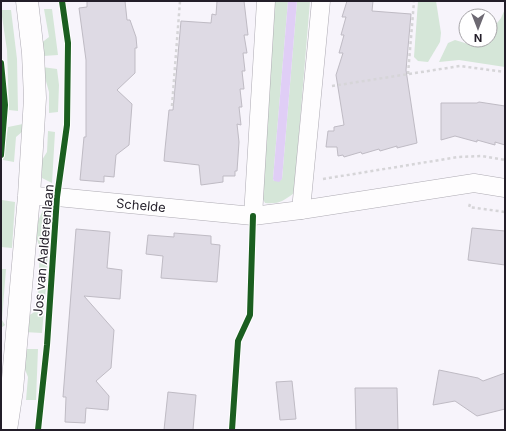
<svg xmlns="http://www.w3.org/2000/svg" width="506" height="431" font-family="Inter,sans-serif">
	<rect width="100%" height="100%" fill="#f7f4fb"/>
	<g fill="#d5e6d8">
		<path d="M 274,1 L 288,1 L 273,179 L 274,181 L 282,179 L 297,1 L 310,1 L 294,193 C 282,202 279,204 265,203 L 260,193 Z"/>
		<polygon points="418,1 436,1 441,33 440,42 428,62 418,61 414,57"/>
		<polygon points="44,9 52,9 58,55 43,56 40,44 49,37"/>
		<polygon points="505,9 505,67 459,60 439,62 448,43 455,40 475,46 484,40 490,40 490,32 501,18"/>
		<polygon points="1,10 11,10 17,59 18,111 9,110 7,50"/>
		<polygon points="42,67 57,69 59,85 58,112 49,113 49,92"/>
		<polygon points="23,124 23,131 16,137 14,162 3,160 8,127"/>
		<polygon points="48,131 55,132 52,183 42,178 41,166 42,160 47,152"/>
		<polygon points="2,200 15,202 12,248 1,247"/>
		<polygon points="43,210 49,212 47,271 39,268 40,248 36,237 38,221"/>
		<polygon points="1,269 6,269 2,320 5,325 1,328"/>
		<polygon points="39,286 46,286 42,333 24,332 25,318 36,311"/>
		<polygon points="26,349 38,349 36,400 26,400 28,377 24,367"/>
	</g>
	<polygon fill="#e0cef6" points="288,1 297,1 282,179 279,182 274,181 273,179"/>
	<g fill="#dedae4" stroke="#bfbbc4">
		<polygon points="87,1 125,1 127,20 130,20 136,37 137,48 135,48 135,73 117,90 132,104 129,145 116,155 114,177 104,176 104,182 80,180 84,137 86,137 86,60 79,8 87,7"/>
		<polygon points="217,1 244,1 248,35 244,35 247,53 243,53 245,71 242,71 244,89 240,89 242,107 239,107 241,125 237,124 239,142 237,171 235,171 235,176 223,176 223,182 201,185 199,165 164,161 165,149 169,110 173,110 181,21 211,23 212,14 216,15"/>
		<polygon points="347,1 373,1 372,11 411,14 406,70 417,143 397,148 397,146 380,151 379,149 362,154 361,152 344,157 343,155 338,156 337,147 326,147 328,131 334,131 334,127 344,125 336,75 343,53 339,53 344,35 341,35 346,17 342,17"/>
		<polygon points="479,102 505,106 505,145 495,142 495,145 477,140 477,142 455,136 441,140 441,103 477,103"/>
		<polygon points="472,228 505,231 505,265 468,260"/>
		<polygon points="76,229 110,232 107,268 122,270 120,299 84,296 114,330 111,368 96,381 109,396 108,410 86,408 85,423 65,422 66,397 63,397"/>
		<polygon points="174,233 211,236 211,244 220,245 217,282 161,278 163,256 146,254 148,235 174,237"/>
		<polygon points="439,370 478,378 483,381 505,373 505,409 477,416 455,401 433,405"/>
		<polygon points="292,381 296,419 280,420 276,382"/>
		<polygon points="355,388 397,388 398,430 356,430"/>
		<polygon points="168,392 196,395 193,430 164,430"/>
	</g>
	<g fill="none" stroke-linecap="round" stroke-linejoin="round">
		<g stroke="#aeabb3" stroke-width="19">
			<g id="minor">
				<polyline points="29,196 57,197 253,216 301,210 474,183 505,188"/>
				<polyline points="301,210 321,1"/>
				<polyline points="253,216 266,1"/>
			</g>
		</g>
		<g stroke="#aeabb3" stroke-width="23">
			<polyline id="tertiary" points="6,430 12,390 29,196 35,98 33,53 27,1"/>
		</g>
		<g stroke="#d6d5d8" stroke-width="2.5" stroke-dasharray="3 3" stroke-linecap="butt">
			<polyline points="408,74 414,1"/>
			<polyline points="332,86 460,66 505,72"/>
			<polyline points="172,106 180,1"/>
			<polyline points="323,179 458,157 482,156 505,160"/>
			<polyline points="470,204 469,207 505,212"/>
		</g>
		<use href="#minor" stroke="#fefdfe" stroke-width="18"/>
		<use href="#tertiary" stroke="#fefdfe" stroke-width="22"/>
		<g stroke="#fff" stroke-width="8">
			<g id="cycleway">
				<polyline points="1,63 5,105 1,155"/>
				<polyline points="38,430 47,345 57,197 67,125 68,43 62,1"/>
				<polyline points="232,430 238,341 250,315 253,216"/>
			</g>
		</g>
		<use href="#cycleway" stroke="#1b5e20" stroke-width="6"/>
	</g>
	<g text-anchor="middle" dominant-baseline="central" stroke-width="3" stroke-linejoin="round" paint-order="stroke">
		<g font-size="13" fill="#231e29" stroke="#fff">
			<text transform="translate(141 205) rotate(5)">Schelde</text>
			<text transform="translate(43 250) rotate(-85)">Jos van Aalderenlaan</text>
		</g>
	</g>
	<rect width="506" height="431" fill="none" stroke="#231e29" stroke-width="4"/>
	<g transform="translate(478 28) rotate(180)"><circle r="19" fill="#ffffff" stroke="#a7a5a9"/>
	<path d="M0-3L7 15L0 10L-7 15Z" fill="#6d6972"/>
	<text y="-6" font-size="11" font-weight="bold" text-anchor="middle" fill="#231e29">N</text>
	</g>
</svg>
